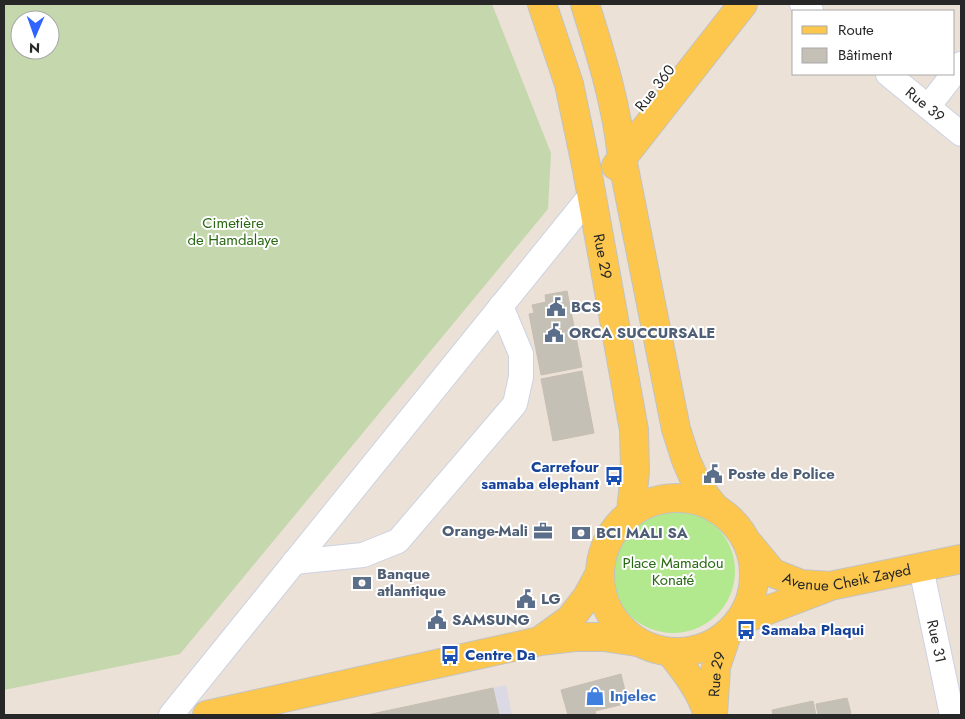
<svg xmlns="http://www.w3.org/2000/svg" width="965" height="719" font-family="Jost,sans-serif">
	<rect width="100%" height="100%" fill="#ece1d7"/>
	<polygon fill="#dbd9e3" points="506,685 512,715 367,715"/>
	<circle fill="#b2e88e" cx="673" cy="571" r="62"/>
	<path fill="#c4d7ad" fill-rule="evenodd" d="M 4,4 L 492,4 L 551,153 L 548,209 L 180,654 L 4,690 ZM 20,20 L 50,20 L 50,50 L 20,50 Z"/>
	<g fill="#c5c0b6" stroke="#c7beb1">
		<polygon points="567,291 582,367 541,375 529,314 534,313 532,305 546,302 545,295"/>
		<polygon points="582,371 594,433 553,441 541,379"/>
		<polygon points="621,674 628,703 595,711 596,715 568,715 561,690"/>
		<polygon points="493,688 499,715 367,715"/>
		<polygon points="847,698 851,713 842,715 818,715 816,704"/>
		<polygon points="813,701 816,715 773,715 772,710"/>
	</g>
	<g fill="none" stroke-linecap="round" stroke-linejoin="round">
		<g stroke="#ccd2e2" stroke-width="26">
			<g id="minor">
				<polyline points="802,4 811,11"/>
				<path id="s1" d="M 888,74 L 961,134"/>
				<polyline points="928,107 961,64"/>
				<polyline points="294,562 363,555 398,541 515,404 521,377 521,354 501,306"/>
				<path id="s2" d="M 921,568 L 952,715"/>
				<polyline points="171,715 591,195"/>
			</g>
		</g>
		<g stroke="#c3c3c3" stroke-width="30">
			<g id="major">
				<path id="s3" d="M 542,4 L 569,84 L 587,170 L 634,430 L 635,471 L 631,513"/>
				<path d="M 585,4 C 601,55 617,105 622,158 L 676,429 L 686,460 L 697,485 L 716,509"/>
				<polyline points="616,166 743,4"/>
				<circle cx="677" cy="575" r="77"/>
				<path id="s4" d="M 749,544 L 773,573 L 801,584 L 830,586 L 961,559"/>
				<polyline points="739,621 826,588"/>
				<polyline points="541,640 570,619 587,597 599,575"/>
				<path d="M 670,652 C 686,672 701,691 708,715"/>
				<polyline points="207,715 540,641 575,637 604,637 637,642"/>
				<path id="s5" d="M 713,715 L 716,667 L 727,634"/>
			</g>
		</g>
		<use href="#minor" stroke="#fff" stroke-width="24"/>
		<use href="#major" stroke="#fcc74c" stroke-width="28"/>
	</g>
	<defs>
		<g id="civic-bare" transform="scale(1.5)"><path d="M-.6-6.5H3V-4.5H.6V-3L4-1V1h2V6H-6V1h2V-1L-.6-3ZM-1.2 2.5V6h2.4V2.5Z" fill="#5c6f8a" stroke="#fff" stroke-width="2.5" paint-order="stroke"/></g>
		<g id="bus-bare" transform="scale(1.5)"><path d="M-5-6H5V4H4V6H2V4H-2V6H-4V4H-5ZM-3.5-4V0h7V-4ZM-3.5 1.2v1.5H-2V1.2ZM2 1.2v1.5H3.5V1.2Z" fill="#1a4fb4" stroke="#fff" stroke-width="2.5" paint-order="stroke"/></g>
		<g id="office-bare" transform="scale(1.5)"><path d="M-6-3h4V-5.5h4V-3h4V5H-6ZM-1-4.5V-3h2v-1.5ZM-6 0V1H6V0Z" fill="#5c6f8a" stroke="#fff" stroke-width="2.5" paint-order="stroke"/></g>
		<g id="bank-bare" transform="scale(1.5)"><path d="M-6-4H6V4H-6ZM0-2.3a2.3 2.3 0 1 0 0 4.6a2.3 2.3 0 1 0 0-4.6Z" fill="#5c6f8a" stroke="#fff" stroke-width="2.5" paint-order="stroke"/></g>
		<g id="shop-bare" transform="scale(1.5)"><path d="M-5-2.5h2.3a2.7 3.5 0 0 1 5.4 0H5L5.5 6h-11ZM-1.5-2.5h3a1.5 2.3 0 0 0-3 0Z" fill="#3f7fe0" stroke="#fff" stroke-width="2.5" paint-order="stroke"/></g>
	</defs>
	<g fill-rule="evenodd">
		<use href="#civic-bare" x="556" y="307"/>
		<use href="#civic-bare" x="554" y="333"/>
		<use href="#civic-bare" x="713" y="474"/>
		<use href="#bus-bare" x="614" y="476"/>
		<use href="#office-bare" x="543" y="531"/>
		<use href="#bank-bare" x="581" y="533"/>
		<use href="#bank-bare" x="362" y="583"/>
		<use href="#civic-bare" x="526" y="599"/>
		<use href="#civic-bare" x="437" y="620"/>
		<use href="#bus-bare" x="746" y="630"/>
		<use href="#bus-bare" x="450" y="655"/>
		<use href="#shop-bare" x="595" y="696"/>
	</g>
	<g text-anchor="middle" dominant-baseline="central" stroke-width="4" stroke-linejoin="round" paint-order="stroke">
		<g font-size="15" fill="#272727" stroke="#fff">
			<text transform="translate(655 88) rotate(-52)">Rue 360</text>
			<text stroke="none"><textPath href="#s1" startOffset="48">Rue 39</textPath></text>
			<text stroke="none"><textPath href="#s3" startOffset="260">Rue 29</textPath></text>
			<text stroke="none"><textPath href="#s4" startOffset="114">Avenue Cheik Zayed</textPath></text>
			<text stroke="none"><textPath href="#s2" startOffset="75">Rue 31</textPath></text>
			<text stroke="none"><textPath href="#s5" startOffset="41">Rue 29</textPath></text>
		</g>
		<g font-size="15" fill="#2a6913" stroke="#fff">
			<text x="233" y="223">Cimetière<tspan x="233" dy="17">de Hamdalaye</tspan></text>
			<text x="673" y="563">Place Mamadou<tspan x="673" dy="17">Konaté</tspan></text>
		</g>
		<g font-size="15" font-weight="bold" fill="#4e5e75" stroke="#fff" text-anchor="start">
			<text x="571" y="307">BCS</text>
			<text x="569" y="333">ORCA SUCCURSALE</text>
			<text x="728" y="474">Poste de Police</text>
			<text x="528" y="531" text-anchor="end">Orange-Mali</text>
			<text x="596" y="533">BCI MALI SA</text>
			<text x="377" y="574">Banque<tspan x="377" dy="17">atlantique</tspan></text>
			<text x="541" y="599">LG</text>
			<text x="452" y="620">SAMSUNG</text>
		</g>
		<g font-size="15" font-weight="bold" fill="#164399" stroke="#fff" text-anchor="start">
			<text x="599" y="467" text-anchor="end">Carrefour<tspan x="599" dy="17">samaba elephant</tspan></text>
			<text x="761" y="630">Samaba Plaqui</text>
			<text x="465" y="655">Centre Da</text>
		</g>
		<g font-size="15" font-weight="bold" fill="#366cbe" stroke="#fff" text-anchor="start">
			<text x="610" y="696">Injelec</text>
		</g>
	</g>
	<rect width="965" height="719" fill="none" stroke="#272727" stroke-width="10"/>
	<rect x="792" y="10" width="162" height="65" fill="#ffffff" stroke="#a9a9a9"/>
	<rect x="802" y="26" width="25" height="8" fill="#fcc74c" stroke="#a9a9a9"/>
	<text x="838" y="35" font-size="15" fill="#272727">Route</text>
	<rect x="802" y="48" width="25" height="15" fill="#c5c0b6" stroke="#a9a9a9"/>
	<text x="838" y="60" font-size="15" fill="#272727">Bâtiment</text>
	<g transform="translate(35 35) rotate(182)"><circle r="24" fill="#ffffff" stroke="#a9a9a9"/>
	<path d="M0-4L9 19L0 12L-9 19Z" fill="#3164ff"/>
	<text y="-8" font-size="14" font-weight="bold" text-anchor="middle" fill="#272727">N</text>
	</g>
</svg>
